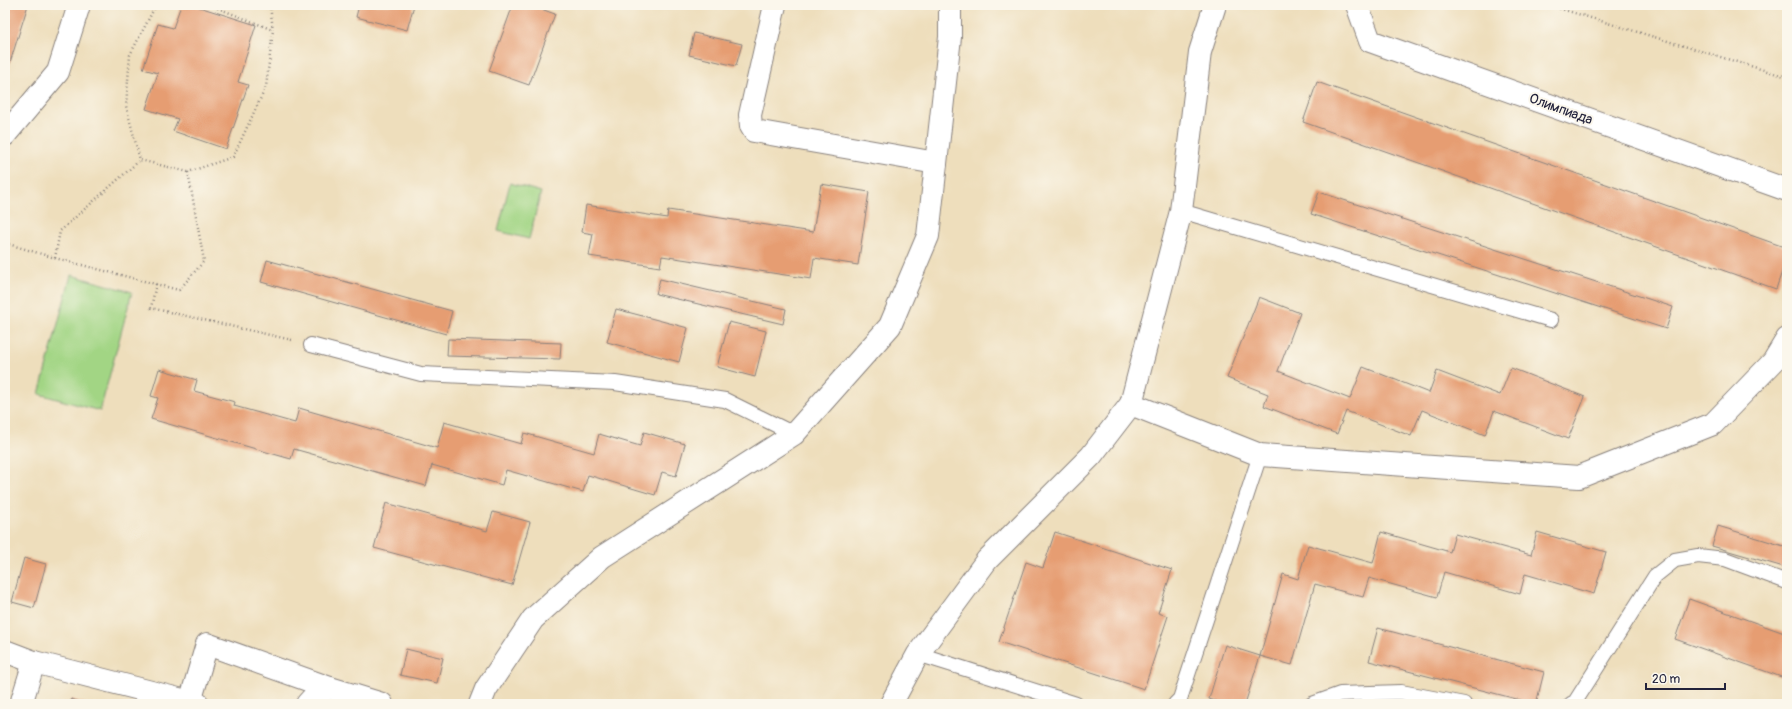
<svg xmlns="http://www.w3.org/2000/svg" width="1792" height="709" font-family="Pangolin,sans-serif">
	<rect width="100%" height="100%" fill="#fbf7ec"/>
	<filter id="ink" filterUnits="userSpaceOnUse"><feTurbulence type="fractalNoise" baseFrequency=".025" numOctaves="2"/><feDisplacementMap in="SourceGraphic" scale="8" xChannelSelector="R" yChannelSelector="G"/><feConvolveMatrix kernelMatrix="1 2 1 2 8 2 1 2 1" color-interpolation-filters="sRGB"/></filter>
	<filter id="wash" filterUnits="userSpaceOnUse"><feTurbulence type="fractalNoise" baseFrequency=".012" numOctaves="4" result="noise"/><feDisplacementMap in="SourceGraphic" scale="16" xChannelSelector="R" yChannelSelector="G"/><feGaussianBlur stdDeviation="0.9" result="paint"/><feColorMatrix in="noise" values="0 0 0 0 0 0 0 0 0 0 0 0 0 0 0 0 0 1.4 0 .05"/><feComposite in="paint" operator="in"/></filter>
	<g filter="url(#wash)">
		<rect width="100%" height="100%" fill="#eedebc"/>
		<g fill="#a2d584" stroke="#627c60">
			<polygon points="510,183 541,192 529,239 498,231"/>
			<polygon points="71,275 132,292 100,411 39,394"/>
		</g>
		<g id="blocks">
			<g fill="#e69d72">
				<polygon points="5,5 28,5 7,72 5,72"/>
				<polygon points="181,5 193,5 256,25 238,82 248,85 226,149 173,131 178,119 146,109 158,73 143,69 158,24 173,28"/>
				<polygon points="359,5 414,5 407,30 356,17"/>
				<polygon points="513,5 530,5 555,14 529,85 489,71"/>
				<polygon points="694,33 742,44 736,66 689,55"/>
				<polygon points="1317,82 1787,248 1787,257 1776,289 1303,122"/>
				<polygon points="821,184 869,192 858,265 814,258 811,279 662,256 660,267 589,256 593,234 582,232 586,205 667,218 668,210 813,232"/>
				<polygon points="1319,192 1673,307 1666,329 1311,214"/>
				<polygon points="267,260 452,311 446,334 261,282"/>
				<polygon points="660,279 786,309 783,324 656,294"/>
				<polygon points="1259,297 1300,313 1278,371 1350,399 1363,367 1429,393 1437,371 1500,395 1511,368 1585,397 1568,439 1494,411 1485,435 1422,410 1411,436 1346,411 1337,434 1264,406 1268,394 1227,378"/>
				<polygon points="616,309 688,328 679,362 607,342"/>
				<polygon points="729,322 766,331 755,377 717,367"/>
				<polygon points="448,339 561,343 560,359 447,356"/>
				<polygon points="159,369 197,380 194,391 235,402 234,406 295,423 299,408 437,448 444,422 521,444 524,433 594,453 599,434 640,446 644,432 685,444 676,476 662,472 655,495 588,475 583,492 506,470 502,485 432,465 426,486 294,449 291,459 151,419 158,398 151,396"/>
				<polygon points="386,503 487,531 493,512 530,522 512,585 374,548"/>
				<polygon points="1718,526 1787,547 1787,568 1712,546"/>
				<polygon points="1055,532 1172,570 1158,613 1168,616 1144,689 999,642 1026,562 1043,568"/>
				<polygon points="1381,532 1450,552 1455,534 1531,555 1537,532 1606,552 1594,594 1525,574 1520,594 1444,572 1437,597 1369,578 1363,597 1315,584 1292,665 1260,656 1283,574 1298,579 1308,545 1373,563"/>
				<polygon points="24,558 46,564 34,608 12,602"/>
				<polygon points="1689,599 1787,634 1787,679 1675,639"/>
				<polygon points="1378,628 1544,672 1536,704 1369,661"/>
				<polygon points="1225,645 1260,656 1245,704 1224,704 1209,699"/>
				<polygon points="406,649 443,658 437,683 400,675"/>
				<polygon points="71,699 86,704 70,704"/>
			</g>
		</g>
	</g>
	<g filter="url(#ink)">
		<use href="#blocks" fill-opacity="0" stroke="#88807c" stroke-width="1"/>
		<g fill="none" stroke-linecap="round" stroke-linejoin="round">
			<g stroke="#88807c" stroke-width="16">
				<g id="service">
					<polyline points="1181,211 1551,320"/>
					<polyline points="311,345 421,374 615,383 725,400 794,434"/>
					<polyline points="918,654 1076,704"/>
					<polyline points="1175,704 1180,699 1260,455"/>
					<polyline points="1312,704 1340,694 1401,692 1464,704"/>
					<polyline points="1571,704 1575,702 1655,576 1675,560 1698,556 1725,559 1787,582"/>
				</g>
			</g>
			<g stroke="#88807c" stroke-width="24">
				<g id="minor">
					<polyline points="775,5 750,115 751,126 754,131 936,163"/>
					<polyline points="1357,5 1370,41 1787,190"/>
					<polyline points="5,135 58,72 79,5"/>
					<polyline points="1131,404 1260,455 1579,477 1713,424 1773,362 1787,339"/>
					<polyline points="5,651 34,662 198,704"/>
					<polyline points="190,702 207,644 330,688 382,704"/>
					<polyline points="21,704 34,662"/>
					<polyline points="307,704 317,693 330,688"/>
					<polyline points="480,704 486,689 533,619 602,557 794,434 890,326 928,236 950,37 950,5"/>
					<polyline points="891,704 918,654 987,560 1091,456 1131,404 1181,211 1200,52 1215,5"/>
				</g>
			</g>
			<g stroke="#88807c" stroke-width="2.5" stroke-dasharray="1 3" stroke-linecap="butt">
				<polyline points="156,5 130,55 126,106 140,160 188,172 233,157 266,87 273,30"/>
				<polyline points="210,5 273,30 270,5"/>
				<polyline points="1548,5 1787,77"/>
				<polyline points="5,243 55,258 179,290 204,261 188,172"/>
				<polyline points="55,258 60,231 140,160"/>
				<polyline points="156,284 151,308 292,340"/>
			</g>
			<use href="#service" stroke="#fff" stroke-width="14"/>
			<use href="#minor" stroke="#fff" stroke-width="22"/>
		</g>
	</g>
	<g text-anchor="middle" dominant-baseline="central" stroke-width="4" stroke-linejoin="round" paint-order="stroke">
		<g font-size="14" fill="#22223b" stroke="#fbf7ec">
			<text transform="translate(1561 109) rotate(20)">Олимпиада</text>
		</g>
	</g>
	<rect width="1792" height="709" fill="none" stroke="#fbf7ec" stroke-width="20"/>
	<path d="M1646 683v6h79v-6" fill="none" stroke="#22223b" stroke-width="2"/>
	<text x="1652" y="683" font-size="12" fill="#22223b" stroke="#fbf7ec" stroke-width="3" paint-order="stroke">20 m</text>
</svg>
